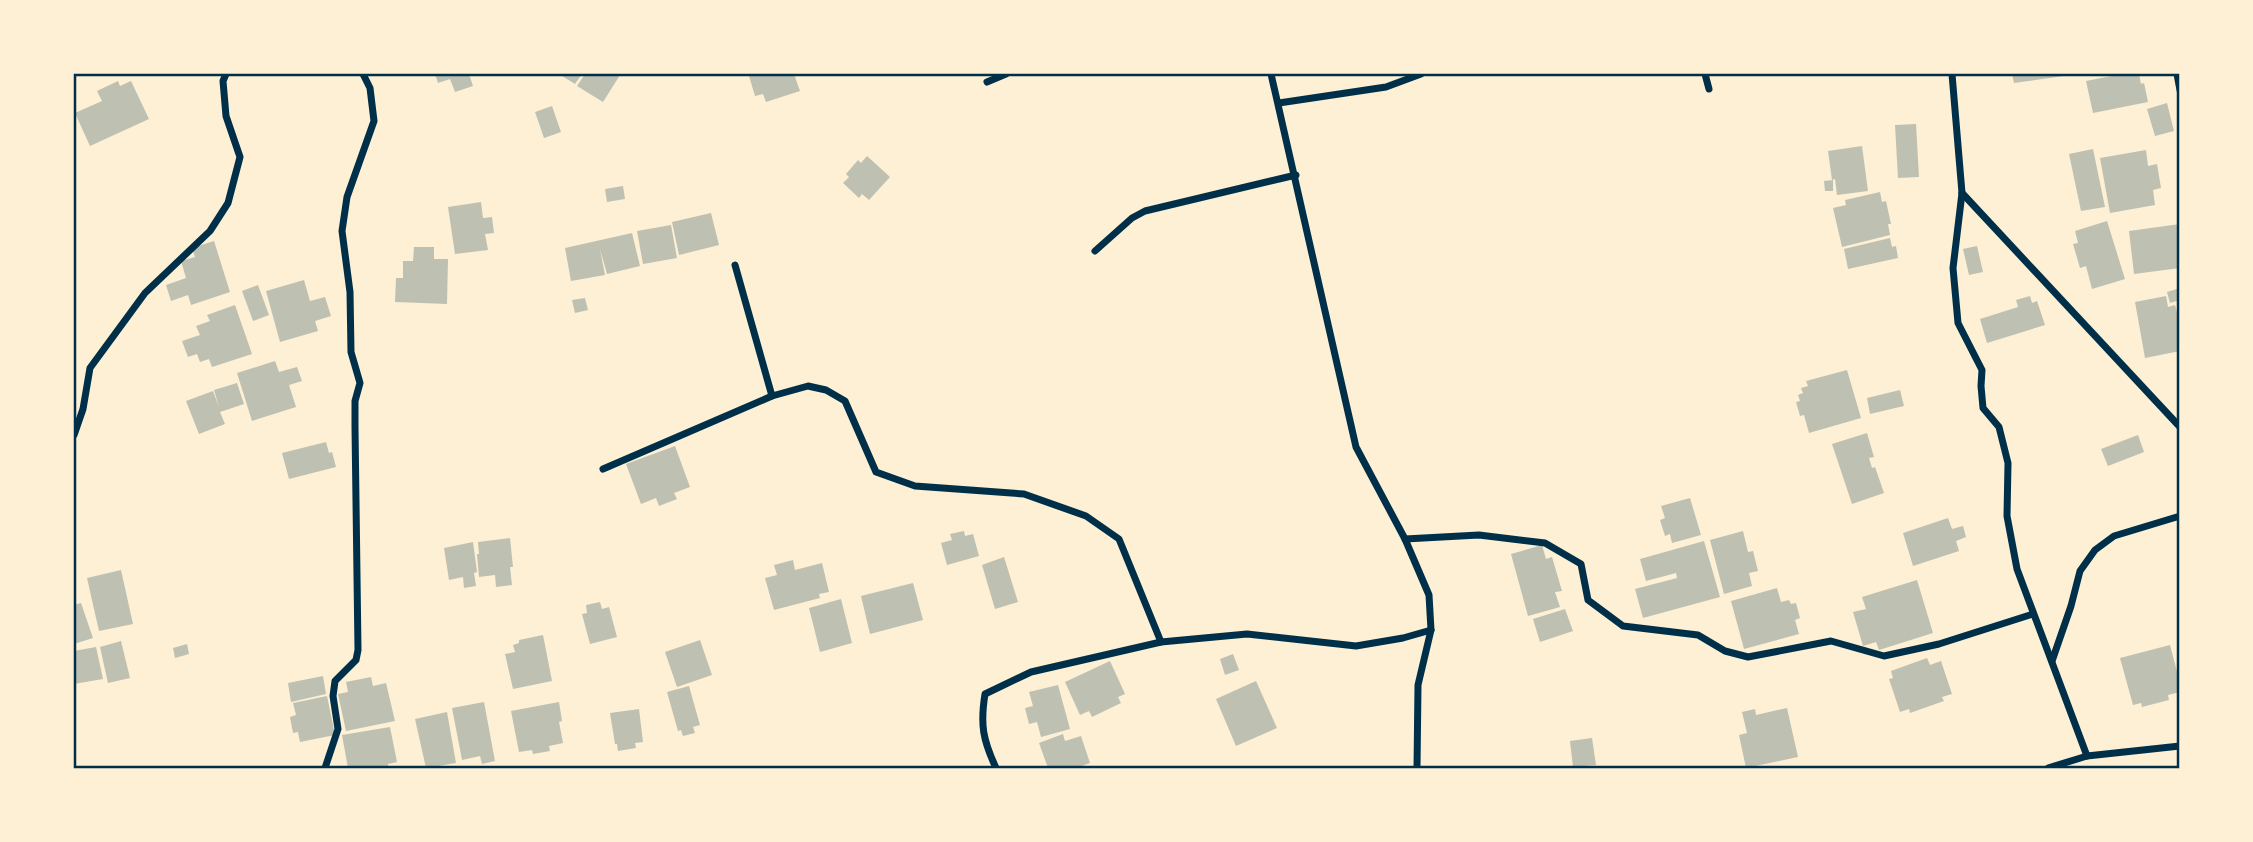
<svg xmlns="http://www.w3.org/2000/svg" width="2253" height="842" font-family="'Space Grotesk',sans-serif">
	<rect width="100%" height="100%" fill="#fdf0d5"/>
	<g fill="#bec0b2">
		<polygon points="435,74 469,74 473,86 455,92 450,79 438,83"/>
		<polygon points="559,74 582,74 575,84"/>
		<polygon points="585,74 618,74 620,75 603,102 577,86"/>
		<polygon points="752,74 794,74 800,91 766,102 763,94 755,96 749,76"/>
		<polygon points="2012,74 2064,74 2064,76 2014,83"/>
		<polygon points="2122,74 2139,74 2141,84 2144,83 2148,102 2093,113 2086,81"/>
		<polygon points="118,81 120,86 131,81 149,119 90,146 75,113 102,101 97,91"/>
		<polygon points="2167,103 2174,131 2155,136 2147,109"/>
		<polygon points="552,106 561,132 544,138 535,112"/>
		<polygon points="1916,124 1919,177 1898,178 1895,125"/>
		<polygon points="1862,146 1868,191 1837,195 1835,179 1832,180 1828,151"/>
		<polygon points="2093,149 2105,207 2081,211 2069,154"/>
		<polygon points="2146,150 2148,166 2157,164 2161,188 2153,190 2155,205 2110,213 2100,158"/>
		<polygon points="867,156 890,177 869,200 862,194 859,198 843,183 849,177 846,174 858,160 861,163"/>
		<polygon points="1833,180 1833,191 1825,191 1824,181"/>
		<polygon points="623,186 625,199 607,202 605,189"/>
		<polygon points="1880,192 1882,202 1886,201 1891,224 1888,224 1890,235 1842,247 1833,208 1846,205 1845,200"/>
		<polygon points="481,202 483,218 492,217 494,233 485,234 488,250 455,254 448,207"/>
		<polygon points="711,213 719,245 679,255 672,222"/>
		<polygon points="2107,221 2125,279 2092,289 2086,266 2080,268 2073,244 2078,243 2075,231"/>
		<polygon points="2180,224 2180,268 2134,274 2129,231"/>
		<polygon points="671,225 677,258 643,264 637,231"/>
		<polygon points="632,233 640,266 607,274 600,249 605,275 571,281 565,248"/>
		<polygon points="1890,238 1892,247 1896,246 1898,258 1848,269 1844,249"/>
		<polygon points="214,241 230,292 191,305 188,295 171,301 166,285 186,278 181,261 195,257 192,248"/>
		<polygon points="1977,246 1983,272 1969,275 1963,249"/>
		<polygon points="414,247 434,247 434,259 448,259 447,304 395,302 396,278 403,278 403,261 413,261"/>
		<polygon points="304,280 310,301 325,297 331,316 315,321 318,331 280,342 266,291"/>
		<polygon points="258,285 269,315 253,321 242,291"/>
		<polygon points="2180,288 2180,300 2170,303 2167,292"/>
		<polygon points="2030,296 2032,303 2037,301 2045,325 1987,343 1980,319 2018,307 2016,300"/>
		<polygon points="2166,296 2168,307 2175,305 2177,312 2180,311 2180,351 2145,358 2135,302"/>
		<polygon points="585,298 588,310 575,313 572,300"/>
		<polygon points="235,305 252,354 212,367 209,359 200,362 197,354 188,357 182,341 200,335 196,326 210,321 207,315"/>
		<polygon points="275,361 279,372 297,367 302,381 289,385 296,407 252,421 237,373"/>
		<polygon points="1847,370 1861,418 1809,433 1804,415 1800,416 1796,402 1800,401 1798,395 1803,393 1801,388 1808,386 1806,381"/>
		<polygon points="237,383 244,404 220,412 225,424 199,434 186,401 213,391 219,407 214,390"/>
		<polygon points="1900,390 1904,406 1870,414 1867,398"/>
		<polygon points="1867,433 1874,457 1869,458 1872,468 1875,467 1884,493 1852,504 1832,444"/>
		<polygon points="2138,435 2144,452 2108,466 2101,449"/>
		<polygon points="326,442 329,453 332,452 336,467 289,479 282,453"/>
		<polygon points="675,446 690,487 674,493 677,499 659,506 656,498 641,504 626,464"/>
		<polygon points="1690,498 1701,535 1672,543 1670,534 1665,536 1660,520 1665,518 1661,506"/>
		<polygon points="1948,518 1952,529 1963,526 1966,537 1956,541 1959,551 1913,566 1903,533"/>
		<polygon points="964,531 965,536 973,534 979,556 947,565 941,543 952,540 950,534"/>
		<polygon points="1743,531 1748,552 1753,551 1758,571 1749,573 1752,586 1724,594 1710,540"/>
		<polygon points="510,538 513,567 510,567 512,585 496,587 495,575 479,577 477,554 479,554 478,542"/>
		<polygon points="1704,541 1720,597 1643,618 1635,589 1677,578 1676,573 1646,581 1640,559"/>
		<polygon points="473,542 477,572 474,573 476,586 464,588 463,577 449,580 444,548"/>
		<polygon points="1542,545 1546,559 1552,557 1562,591 1555,592 1560,607 1528,616 1511,554"/>
		<polygon points="1004,557 1018,602 995,609 982,565"/>
		<polygon points="793,560 795,570 822,563 829,592 819,594 820,598 774,610 765,578 777,575 774,565"/>
		<polygon points="121,570 133,624 99,631 87,578"/>
		<polygon points="1917,580 1933,633 1879,650 1876,642 1863,646 1853,612 1866,609 1862,597"/>
		<polygon points="913,583 923,620 870,634 861,596"/>
		<polygon points="1777,588 1781,602 1789,600 1791,604 1796,603 1800,618 1795,620 1799,634 1744,649 1731,601"/>
		<polygon points="841,599 852,643 820,652 809,608"/>
		<polygon points="600,602 602,609 609,607 617,637 590,644 582,614 587,613 586,605"/>
		<polygon points="81,603 93,638 74,644 74,605"/>
		<polygon points="1565,609 1573,631 1540,642 1533,619"/>
		<polygon points="543,635 552,681 513,689 505,654 515,652 513,645 519,643 519,640"/>
		<polygon points="700,640 712,675 677,687 665,652"/>
		<polygon points="121,641 130,678 108,683 100,647"/>
		<polygon points="187,644 189,654 175,658 173,648"/>
		<polygon points="2170,645 2180,683 2180,692 2168,695 2169,700 2142,707 2141,703 2133,705 2120,658"/>
		<polygon points="96,647 103,679 74,684 74,651"/>
		<polygon points="1233,654 1239,670 1225,675 1220,659"/>
		<polygon points="1927,658 1930,665 1941,661 1952,694 1942,697 1944,701 1910,713 1909,709 1900,712 1889,679 1893,678 1891,671"/>
		<polygon points="1110,661 1125,694 1118,697 1121,703 1092,717 1089,711 1080,715 1065,682"/>
		<polygon points="323,676 326,694 291,702 288,683"/>
		<polygon points="371,677 373,686 386,683 395,721 346,731 338,694 348,692 346,682"/>
		<polygon points="1256,681 1277,728 1236,746 1216,699"/>
		<polygon points="1058,685 1070,729 1041,737 1037,722 1029,724 1025,708 1033,706 1029,692"/>
		<polygon points="689,686 700,725 693,727 695,733 683,736 681,730 678,731 667,692"/>
		<polygon points="327,696 335,735 300,742 298,732 293,733 290,717 296,715 293,703"/>
		<polygon points="484,702 495,761 482,764 480,756 462,760 452,708"/>
		<polygon points="559,702 562,721 559,722 563,743 549,746 550,751 533,754 532,750 519,752 511,711"/>
		<polygon points="1787,708 1798,757 1746,768 1739,735 1747,733 1742,712 1755,709 1756,715"/>
		<polygon points="639,709 643,742 635,743 636,748 618,751 617,744 615,744 610,713"/>
		<polygon points="447,712 456,763 426,768 415,719"/>
		<polygon points="390,727 397,762 388,764 388,768 348,768 342,735"/>
		<polygon points="1063,734 1065,741 1081,736 1090,763 1076,768 1048,768 1039,743"/>
		<polygon points="1592,738 1596,765 1573,767 1570,741"/>
	</g>
	<g fill="none" stroke-linecap="round" stroke-linejoin="round">
		<g stroke="#003049" stroke-width="7">
			<polyline points="1271,74 1356,447 1405,539 1429,595 1431,630 1418,685 1417,768"/>
			<polyline points="1705,74 1709,89"/>
			<polyline points="1952,74 1962,193 1953,268 1958,323 1982,370 1981,386 1983,408 1999,427 2008,463 2007,516 2017,569 2087,756"/>
			<polyline points="2177,74 2180,90"/>
			<polyline points="987,82 1006,74"/>
			<polyline points="1279,103 1386,87 1421,74"/>
			<polyline points="1962,193 2180,427"/>
			<polyline points="1095,251 1132,218 1145,211 1296,175"/>
			<polyline points="735,265 772,396 808,386 826,390 845,401 876,472 915,486 1024,494 1086,516 1119,539 1161,642"/>
			<polyline points="74,435 83,409 90,368 145,293 210,231 228,203 240,157 226,116 223,81 226,74"/>
			<polyline points="603,469 772,396"/>
			<polyline points="1405,539 1479,535 1545,543 1581,564 1588,600 1623,626 1698,635 1725,651 1748,657 1831,641 1884,656 1939,644 2033,614"/>
			<polyline points="2052,661 2071,606 2080,571 2095,550 2114,536 2180,516"/>
			<polyline points="325,768 338,729 333,696 335,681 356,660 358,650 355,427 355,401 360,383 351,352 350,292 342,231 347,197 374,121 370,88 363,74"/>
			<path d="M 996,768 C 983,740 980,725 985,694 L 1031,672 L 1161,642 L 1247,634 L 1356,646 L 1403,638 L 1431,630"/>
			<polyline points="2048,768 2087,756 2180,746"/>
		</g>
	</g>
	<rect width="2253" height="842" fill="none" stroke="#fdf0d5" stroke-width="150"/>
	<rect x="75" y="75" width="2103" height="692" fill="none" stroke="#003049" stroke-width="2.5"/>
</svg>
